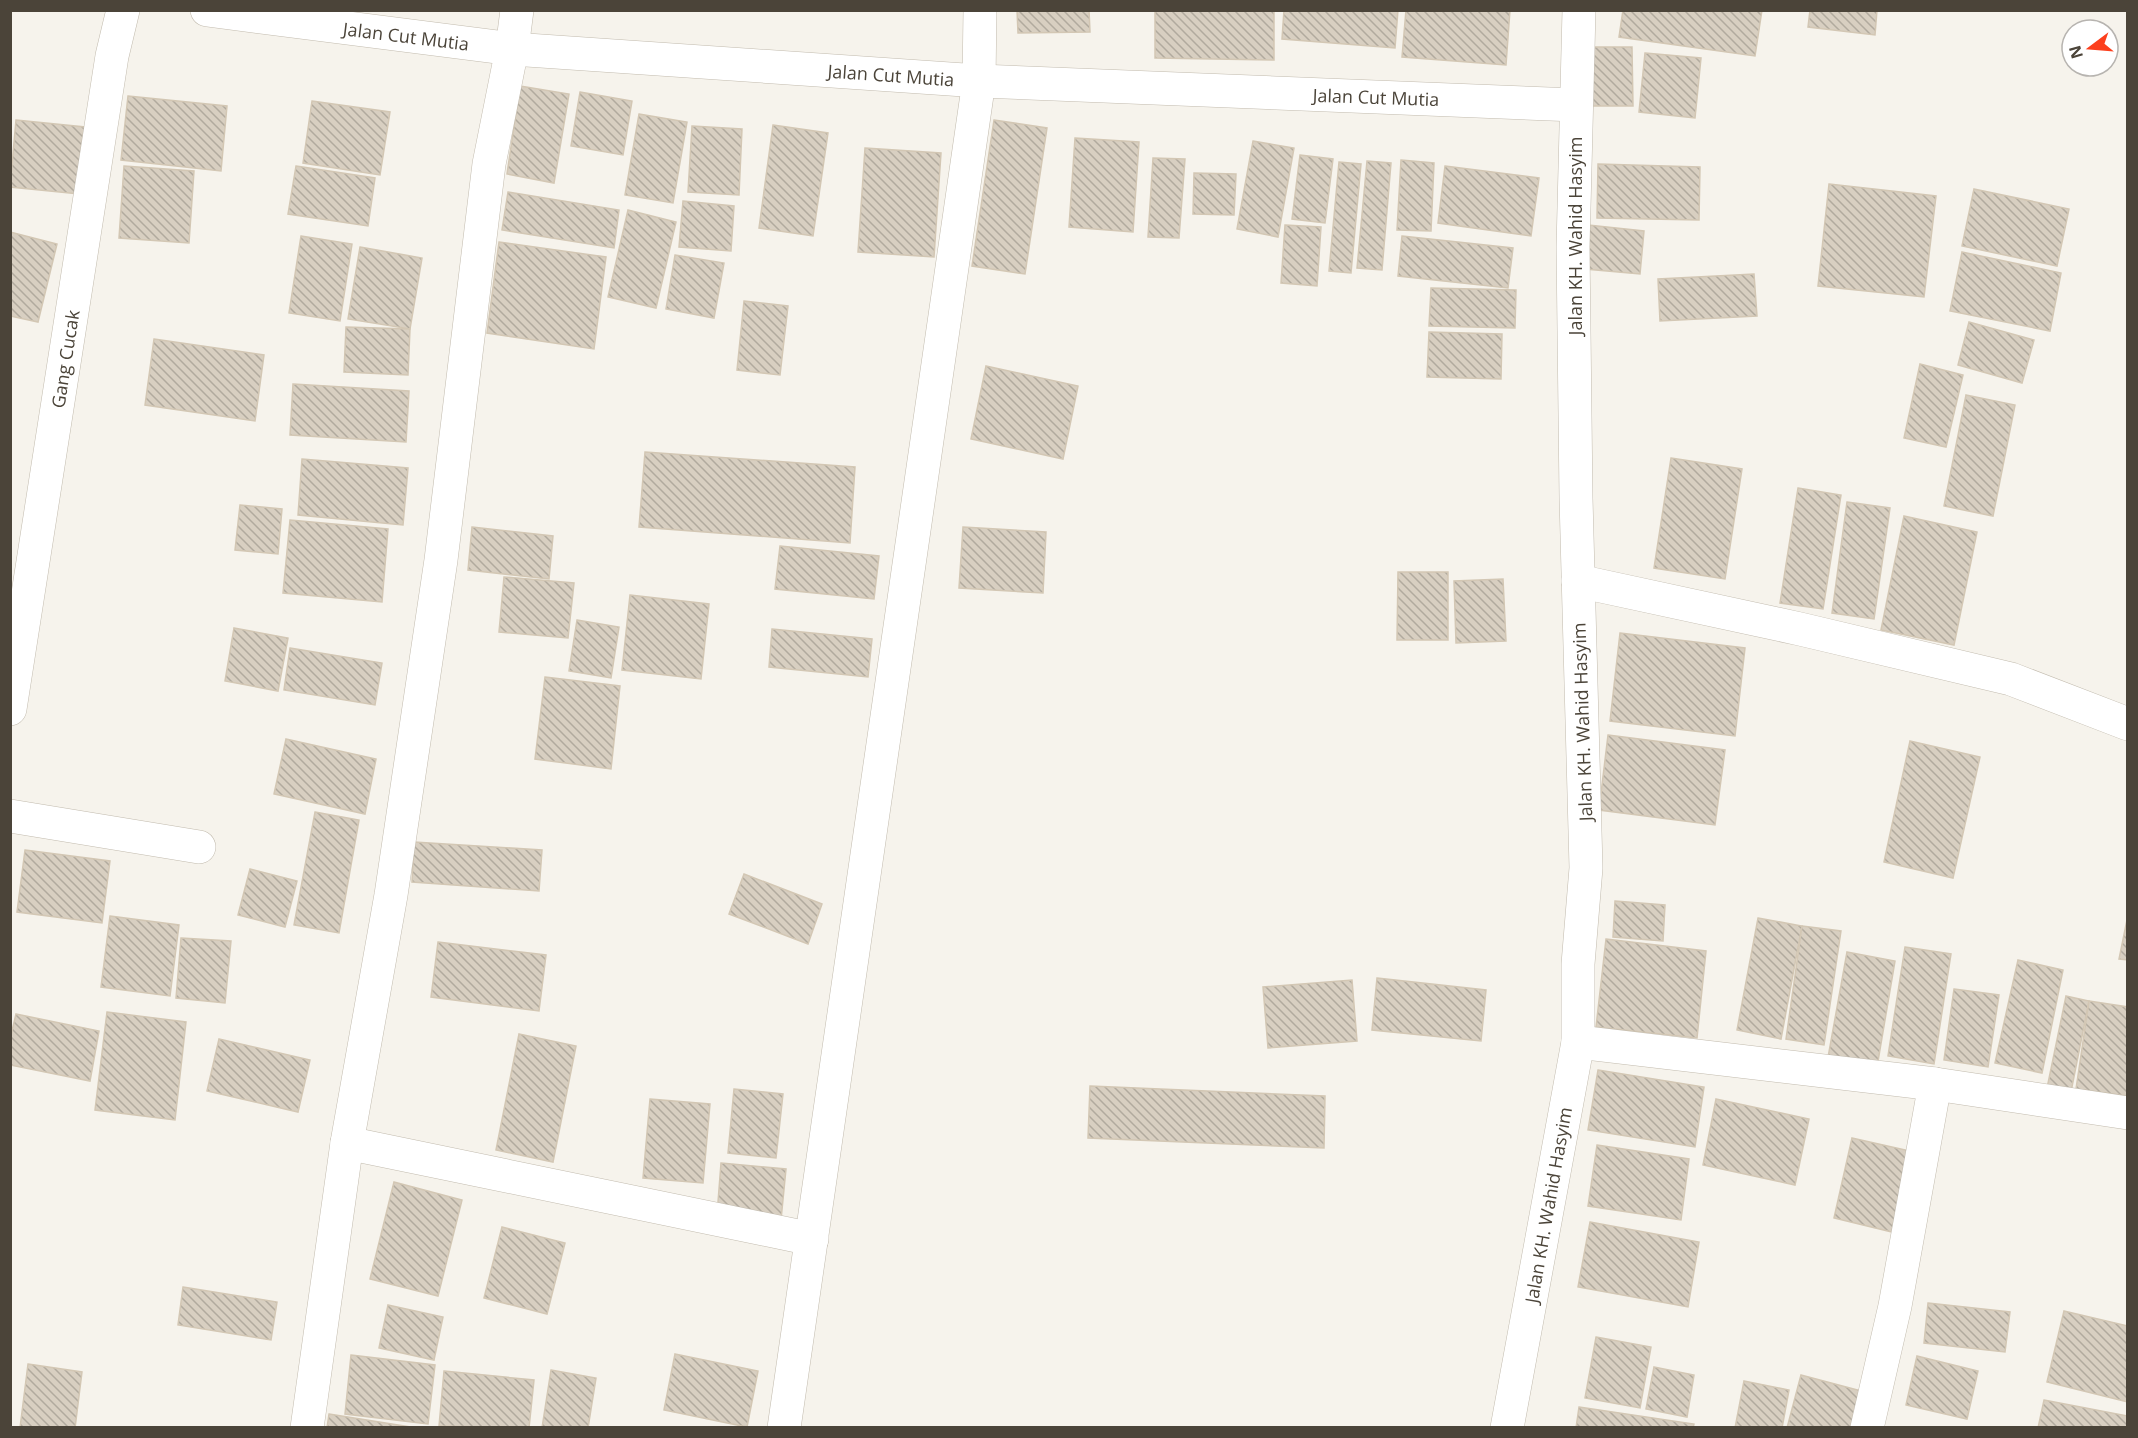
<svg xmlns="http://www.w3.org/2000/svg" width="2138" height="1438" font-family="'Open Sans',sans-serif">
	<defs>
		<pattern id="building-back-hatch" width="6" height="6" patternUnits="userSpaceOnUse" patternTransform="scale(1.5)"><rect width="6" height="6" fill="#d8cfc1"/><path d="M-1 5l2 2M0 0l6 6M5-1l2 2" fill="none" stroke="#b1aa9e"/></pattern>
	</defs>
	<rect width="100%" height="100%" fill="#f6f3ec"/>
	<g fill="url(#building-back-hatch)" stroke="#d3c7b4" stroke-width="1.5">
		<polygon points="1017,10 1089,10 1090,32 1018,33"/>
		<polygon points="1155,10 1274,10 1274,60 1155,58"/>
		<polygon points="1284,10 1398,10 1395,48 1282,39"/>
		<polygon points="1406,10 1510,10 1506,65 1402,57"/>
		<polygon points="1623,10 1762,10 1755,56 1619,37"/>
		<polygon points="1810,10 1877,10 1875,35 1808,27"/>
		<polygon points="1581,47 1632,47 1633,106 1581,106"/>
		<polygon points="1645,53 1701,58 1695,118 1639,112"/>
		<polygon points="520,86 569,94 554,183 507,174"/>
		<polygon points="580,92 632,101 623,155 571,146"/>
		<polygon points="128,96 227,106 221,171 121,160"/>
		<polygon points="312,101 390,112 380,175 303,163"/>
		<polygon points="639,114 687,122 673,203 625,195"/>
		<polygon points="16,120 85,127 79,194 10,187"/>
		<polygon points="994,120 1047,128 1025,274 972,266"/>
		<polygon points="773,125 828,133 813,236 759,228"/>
		<polygon points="692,126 742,129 739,195 688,192"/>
		<polygon points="1075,138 1139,142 1133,232 1069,227"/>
		<polygon points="1253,141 1294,148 1278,237 1237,229"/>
		<polygon points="865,148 941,153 934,257 858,252"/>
		<polygon points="1300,155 1333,159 1325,223 1292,219"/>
		<polygon points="1153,158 1185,159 1179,238 1148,237"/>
		<polygon points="1401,160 1434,163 1431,231 1397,230"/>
		<polygon points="1367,161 1391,163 1382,270 1357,268"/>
		<polygon points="1339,162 1361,164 1351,273 1329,271"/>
		<polygon points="1598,164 1700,167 1699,220 1597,218"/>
		<polygon points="124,166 194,171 189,243 119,238"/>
		<polygon points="296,166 375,178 368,226 288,214"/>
		<polygon points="1445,166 1539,178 1531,236 1438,223"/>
		<polygon points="1194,173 1236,174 1234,215 1193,214"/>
		<polygon points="1829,184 1936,196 1924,297 1818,286"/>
		<polygon points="1974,189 2069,209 2057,266 1962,246"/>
		<polygon points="508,192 619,210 614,248 502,230"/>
		<polygon points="683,201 734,206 731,251 679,247"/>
		<polygon points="628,210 676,222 656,308 608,297"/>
		<polygon points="1285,225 1321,227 1317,286 1281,283"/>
		<polygon points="1588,225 1644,231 1640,274 1585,269"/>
		<polygon points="10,232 57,244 38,322 10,316"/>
		<polygon points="301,236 352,244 340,321 289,313"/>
		<polygon points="1402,236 1513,248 1508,288 1398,276"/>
		<polygon points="499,242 606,257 594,349 487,333"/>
		<polygon points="360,247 422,258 410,329 348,319"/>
		<polygon points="1962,252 2061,273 2050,331 1950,311"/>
		<polygon points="675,255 724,263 714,318 666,309"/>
		<polygon points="1754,274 1757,316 1660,321 1658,279"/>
		<polygon points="1431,288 1516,290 1515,328 1429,326"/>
		<polygon points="744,301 788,306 780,375 737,370"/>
		<polygon points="1969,322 2034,340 2022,383 1958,365"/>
		<polygon points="346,327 410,329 408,375 344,372"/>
		<polygon points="1429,332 1502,334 1501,379 1427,377"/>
		<polygon points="154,339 264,355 255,421 145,405"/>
		<polygon points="1920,364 1963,375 1946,447 1904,438"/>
		<polygon points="986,366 1078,386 1063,459 971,439"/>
		<polygon points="293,384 409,391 406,442 290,435"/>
		<polygon points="1966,395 2015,405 1993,516 1944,506"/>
		<polygon points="645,452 855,467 850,543 639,527"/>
		<polygon points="1671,458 1742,469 1725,579 1654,568"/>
		<polygon points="302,459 408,468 403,525 298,515"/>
		<polygon points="1798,488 1841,495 1823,609 1780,603"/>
		<polygon points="1847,502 1890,508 1874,619 1832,613"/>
		<polygon points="240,505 282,509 278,554 235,550"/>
		<polygon points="1904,516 1977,532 1954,645 1881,630"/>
		<polygon points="290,520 388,529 382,602 283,593"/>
		<polygon points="472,527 553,536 549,579 468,570"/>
		<polygon points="963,527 1046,532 1043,593 959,588"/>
		<polygon points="780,546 879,556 874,599 775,589"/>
		<polygon points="1398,572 1448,572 1448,640 1397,640"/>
		<polygon points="504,577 574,583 568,638 499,632"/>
		<polygon points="1503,579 1506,641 1456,643 1454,581"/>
		<polygon points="630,595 709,604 701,679 622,670"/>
		<polygon points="577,620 619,627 611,678 569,671"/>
		<polygon points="234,628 288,638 278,691 225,681"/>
		<polygon points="772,629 872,639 868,677 769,667"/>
		<polygon points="1620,633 1745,648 1735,736 1610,721"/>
		<polygon points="290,648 382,663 375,705 284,690"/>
		<polygon points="545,677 620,686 611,769 535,759"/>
		<polygon points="1608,735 1725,750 1715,825 1599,810"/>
		<polygon points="286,739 376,759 365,814 274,794"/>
		<polygon points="1910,741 1980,757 1953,878 1884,862"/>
		<polygon points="315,812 359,820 339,933 294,925"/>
		<polygon points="414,842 542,850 539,891 412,882"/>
		<polygon points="25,850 110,861 102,923 17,912"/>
		<polygon points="250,869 297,881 285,927 238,915"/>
		<polygon points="744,874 822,904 808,944 729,914"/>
		<polygon points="1615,901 1665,905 1663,941 1613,937"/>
		<polygon points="2128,915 2128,960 2119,959"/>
		<polygon points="110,916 179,925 170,996 101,987"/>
		<polygon points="1758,918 1802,926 1781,1039 1737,1030"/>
		<polygon points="1802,926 1841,931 1824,1045 1786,1039"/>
		<polygon points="181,938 231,941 225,1003 176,998"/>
		<polygon points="1606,939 1706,951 1697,1038 1596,1027"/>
		<polygon points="438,942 546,955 539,1011 431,997"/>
		<polygon points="1905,947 1951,954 1934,1064 1888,1056"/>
		<polygon points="1847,952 1895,961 1876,1073 1827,1063"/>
		<polygon points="2018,960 2063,970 2042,1073 1995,1063"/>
		<polygon points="1377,978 1486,990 1481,1041 1372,1030"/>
		<polygon points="1352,980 1357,1041 1268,1048 1263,987"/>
		<polygon points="1954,989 1999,995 1988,1067 1944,1060"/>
		<polygon points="2066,996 2089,1001 2069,1102 2045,1098"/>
		<polygon points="2089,1001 2128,1007 2128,1096 2076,1089"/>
		<polygon points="107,1012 186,1022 175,1120 95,1110"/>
		<polygon points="16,1014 99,1031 90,1081 10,1065 10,1039"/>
		<polygon points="519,1034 576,1046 553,1162 496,1150"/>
		<polygon points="219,1039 310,1060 298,1112 207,1091"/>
		<polygon points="1598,1070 1704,1087 1695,1147 1588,1130"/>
		<polygon points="1090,1086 1325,1096 1324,1148 1088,1138"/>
		<polygon points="734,1089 783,1094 776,1158 728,1153"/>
		<polygon points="650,1099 710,1104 703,1183 643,1178"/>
		<polygon points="1716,1099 1809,1119 1795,1185 1703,1165"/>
		<polygon points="1852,1138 1910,1151 1892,1232 1834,1218"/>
		<polygon points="1597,1145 1689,1159 1681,1220 1588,1206"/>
		<polygon points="721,1163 786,1169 781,1220 717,1215"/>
		<polygon points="394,1182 462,1200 438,1296 370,1279"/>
		<polygon points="1590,1222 1699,1242 1688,1307 1578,1287"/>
		<polygon points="502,1227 565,1243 547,1314 484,1298"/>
		<polygon points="183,1287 277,1302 271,1340 178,1325"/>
		<polygon points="1928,1303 2010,1312 2005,1352 1924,1343"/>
		<polygon points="388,1305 443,1317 434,1360 379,1348"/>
		<polygon points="2064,1311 2128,1326 2128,1402 2047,1382"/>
		<polygon points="1596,1337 1651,1347 1640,1408 1585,1398"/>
		<polygon points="675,1354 758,1371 747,1427 664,1410"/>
		<polygon points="351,1355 435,1365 428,1424 345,1414"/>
		<polygon points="1917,1356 1978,1371 1967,1419 1906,1405"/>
		<polygon points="28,1364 82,1372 75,1428 20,1428"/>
		<polygon points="1654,1367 1694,1375 1687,1417 1646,1409"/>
		<polygon points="551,1370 596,1378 588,1428 542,1428"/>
		<polygon points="444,1371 534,1380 529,1428 439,1426"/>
		<polygon points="1801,1375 1869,1393 1860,1428 1787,1428"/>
		<polygon points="1744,1381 1789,1390 1782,1428 1735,1428"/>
		<polygon points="2044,1400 2128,1416 2128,1428 2038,1428"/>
		<polygon points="1579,1407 1694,1424 1693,1428 1576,1428"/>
		<polygon points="329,1414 417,1428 327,1428"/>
	</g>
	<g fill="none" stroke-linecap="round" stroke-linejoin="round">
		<g stroke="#c2bbae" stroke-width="34">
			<g id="minor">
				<polyline points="207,10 512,49 979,81 1576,105"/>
				<polyline points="1578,581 1800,629 2011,679 2128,724"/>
				<polyline points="10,709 112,56 123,10"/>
				<polyline points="10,816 199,847"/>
				<polyline points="1578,1042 1935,1084 2128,1113"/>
				<polyline points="347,1143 812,1239"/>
				<polyline points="307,1428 347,1143 391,895 441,560 489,164 512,49 517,10"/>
				<polyline points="784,1428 979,81 980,10"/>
				<polyline points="1507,1428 1578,1042 1578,964 1586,868 1576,498 1573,247 1579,10"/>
				<polyline points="1867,1428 1895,1306 1935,1084"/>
			</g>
		</g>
		<use href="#minor" stroke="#fff" stroke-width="33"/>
	</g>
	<g text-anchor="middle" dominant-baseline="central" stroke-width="5" stroke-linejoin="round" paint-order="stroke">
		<g font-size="18" fill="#4b4439" stroke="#fff">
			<text transform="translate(406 36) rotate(7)">Jalan Cut Mutia</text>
			<text transform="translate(891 75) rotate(4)">Jalan Cut Mutia</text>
			<text transform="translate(1376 97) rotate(2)">Jalan Cut Mutia</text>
			<text transform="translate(1575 236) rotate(-90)">Jalan KH. Wahid Hasyim</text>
			<text transform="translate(65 359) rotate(-81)">Gang Cucak</text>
			<text transform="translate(1582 722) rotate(-92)">Jalan KH. Wahid Hasyim</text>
			<text transform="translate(1548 1205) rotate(-80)">Jalan KH. Wahid Hasyim</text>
		</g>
	</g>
	<rect width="2138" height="1438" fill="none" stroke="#4b4439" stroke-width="24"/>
	<g transform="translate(2090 48) rotate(254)"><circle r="28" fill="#ffffff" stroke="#b7b4b0" stroke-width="1.5"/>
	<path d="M0-4.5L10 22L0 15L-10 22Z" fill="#fc3f1d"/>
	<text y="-9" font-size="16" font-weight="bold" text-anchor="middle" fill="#4b4439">N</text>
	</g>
</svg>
